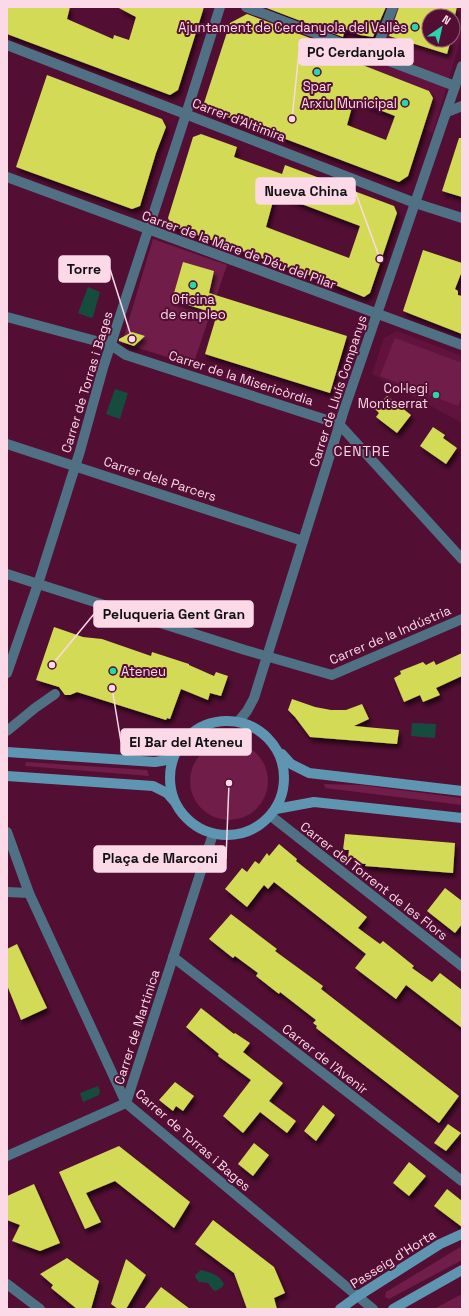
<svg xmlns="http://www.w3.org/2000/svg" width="469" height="1316" font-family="'Space Grotesk',sans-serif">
	<defs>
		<filter id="shadow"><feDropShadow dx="2.5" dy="4.5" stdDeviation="2" flood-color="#0009"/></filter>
	</defs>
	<rect width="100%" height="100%" fill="#530e34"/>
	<g fill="#61133e" fill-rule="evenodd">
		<path d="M 388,7 L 462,7 L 462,34 L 433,133 L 380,108 L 370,66 ZM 429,16 L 453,16 L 453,40 L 429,40 Z"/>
		<polygon points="397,331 462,356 462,423 372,374 384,338"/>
	</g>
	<g fill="#701e49">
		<polygon points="153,239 227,265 193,365 122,343"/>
		<polygon points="395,338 462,363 462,396 458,406 380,376"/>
		<circle cx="229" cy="781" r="39"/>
		<polygon points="26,762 147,770 149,776 25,766"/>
		<polygon points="324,784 361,785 462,798 462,805 325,788"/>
		<polygon points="462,1246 462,1260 389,1299 385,1297 386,1292"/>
		<polygon points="462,1294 462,1309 434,1309"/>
	</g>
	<g fill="#164c3e">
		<polygon points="88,287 100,292 93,317 91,318 78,313"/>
		<polygon points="115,389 128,393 120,419 106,414"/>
		<polygon points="412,723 436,724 435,738 411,736"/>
		<polygon points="98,1086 100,1091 99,1095 83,1102 80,1093"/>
		<path d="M 201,1270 C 211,1273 219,1274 224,1284 L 222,1287 L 216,1291 L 213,1290 L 208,1283 L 199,1282 L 195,1277 L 196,1274 Z"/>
	</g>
	<g fill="#d3da54" fill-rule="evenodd" filter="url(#shadow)">
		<polygon points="7,7 70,7 67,19 113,39 114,35 129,40 136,17 117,7 204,7 178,90 170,95 7,34"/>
		<polygon points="264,7 386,7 373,37 360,35 345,29 343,37"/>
		<polygon points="399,7 457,7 454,19 457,20 453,33 453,16 429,16 429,40 451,40 447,54 389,36"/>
		<path d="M 247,14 L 339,49 L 337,55 L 429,91 L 433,98 L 408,176 L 399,182 L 209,110 L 204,103 L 230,23 ZM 354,100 L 395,116 L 386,140 L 347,125 Z"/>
		<polygon points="47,75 162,119 166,127 156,153 140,206 132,209 16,167"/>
		<path d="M 201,134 L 237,147 L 234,157 L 282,174 L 285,165 L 394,206 L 397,213 L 370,293 L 364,297 L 323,280 L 172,226 L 168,218 L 193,137 ZM 275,194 L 360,226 L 349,258 L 266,227 Z"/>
		<polygon points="459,138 462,138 462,197 442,191"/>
		<polygon points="423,250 462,263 462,271 455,289 458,291 458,295 462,296 462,334 403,311"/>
		<polygon points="183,262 214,271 209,293 347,336 330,393 205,354 217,314 172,300"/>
		<polygon points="132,332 145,336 134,346 119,341 119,339"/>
		<polygon points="387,396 411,415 397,433 376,417 379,413 375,409"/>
		<polygon points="433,427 445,435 443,438 457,448 446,464 420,446"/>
		<polygon points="54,627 83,637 102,639 151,656 152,652 189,664 189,665 214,676 216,672 228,676 221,696 210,693 208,700 181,689 170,719 167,718 166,720 77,692 70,695 65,695 59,687 36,680"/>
		<polygon points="462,653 462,676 436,688 440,695 423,702 420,695 404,702 394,678 401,674 400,671 423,662 426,665 434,661 436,665"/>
		<polygon points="292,699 315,707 331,710 346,710 362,704 369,719 354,726 399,730 397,744 310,737 295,717 288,710"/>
		<polygon points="345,834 455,843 453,873 365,866 366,864 355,863 356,858 348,858 349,850 343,850"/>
		<polygon points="279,844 297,859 296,861 367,917 358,928 380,944 383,941 414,966 412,968 432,982 440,973 462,990 462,1028 406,985 396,999 355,968 366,954 274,882 268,889 264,885 247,907 225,889 242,868 247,872 255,861 259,864 267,853 269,856"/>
		<polygon points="445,888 462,901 462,924 455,933 427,911"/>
		<polygon points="231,914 277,949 275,951 323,986 321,989 459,1096 439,1123 316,1028 317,1026 313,1023 316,1020 280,992 279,994 256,976 258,973 235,956 233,958 209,939"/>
		<polygon points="17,944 47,1008 21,1020 7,985 7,949"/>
		<polygon points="201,1008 234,1034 235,1033 250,1043 243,1052 283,1083 269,1101 296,1121 287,1133 260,1112 243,1133 223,1116 251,1080 218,1056 219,1054 186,1027"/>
		<polygon points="175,1082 194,1096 183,1111 176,1106 173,1111 159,1100"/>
		<polygon points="323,1105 335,1115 316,1141 304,1131"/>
		<polygon points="448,1124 461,1133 446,1151 434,1143"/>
		<polygon points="254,1143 269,1155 253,1176 238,1164"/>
		<polygon points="119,1146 190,1202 174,1228 115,1181 86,1193 101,1222 85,1229 59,1172"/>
		<polygon points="409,1162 426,1176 409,1196 393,1183"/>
		<polygon points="34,1184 60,1243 40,1251 12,1241 20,1225 7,1220 7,1196"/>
		<polygon points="447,1189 462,1201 462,1227 434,1206"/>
		<polygon points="213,1220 274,1267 285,1293 274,1298 277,1309 247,1309 234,1273 195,1244"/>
		<polygon points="67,1258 99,1281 91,1309 77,1309 51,1288 53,1285 40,1274"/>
		<polygon points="126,1259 146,1275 126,1309 118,1309 111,1304"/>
		<polygon points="161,1287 190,1309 144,1309"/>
	</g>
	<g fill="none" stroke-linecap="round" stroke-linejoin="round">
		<g stroke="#4f7183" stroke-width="10">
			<polyline points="246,7 455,86"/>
			<polyline points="7,45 415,203 462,218"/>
			<polyline points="374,55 393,7"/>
			<polyline points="447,112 462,106"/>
			<polyline points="7,177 462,345"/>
			<polyline points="7,317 111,345 126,355 339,424 462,559"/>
			<polyline points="7,444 303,541"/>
			<polyline points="7,574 245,650 332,675 462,619"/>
			<polyline points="7,673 38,584 80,451 103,368 186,114 220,7"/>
			<polyline points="238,722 247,711 254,698 344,410 462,66"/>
			<polyline points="7,731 35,708 55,694"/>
			<polyline points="271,816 462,966"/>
			<polyline points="7,832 29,893 126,1103 373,1309"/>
			<polyline points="7,892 29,893"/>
			<polyline points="173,957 462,1181"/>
			<polyline points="7,1156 126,1103 213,834"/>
			<polyline points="7,1284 40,1309"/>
		</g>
		<g stroke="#5e96b2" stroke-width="10">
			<circle cx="227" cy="778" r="57"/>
			<polyline points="7,752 155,762 167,760 175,752"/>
			<polyline points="282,754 291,764 309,773 462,791"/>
			<polyline points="7,776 153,786 167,793 174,801"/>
			<polyline points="276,809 314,802 462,818"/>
			<polyline points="340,1309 358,1296 440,1244 462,1234"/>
			<polyline points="393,1309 462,1270"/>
		</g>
	</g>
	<g fill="#29d5ad" stroke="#530e34" stroke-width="1.5">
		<circle cx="415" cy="27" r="4"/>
		<circle cx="317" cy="72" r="4"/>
		<circle cx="405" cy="103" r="4"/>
		<circle cx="193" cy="285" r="4"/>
		<circle cx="436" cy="395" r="4"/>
		<circle cx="113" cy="671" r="4"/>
	</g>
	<g text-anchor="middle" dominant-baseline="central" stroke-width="4" stroke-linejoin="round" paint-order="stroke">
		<g font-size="13" fill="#fcd9e7" stroke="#530e34" text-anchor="end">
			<text x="407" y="27">Ajuntament de Cerdanyola del Vallès</text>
			<text x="317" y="86" text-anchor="middle">Spar</text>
			<text x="397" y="103">Arxiu Municipal</text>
			<text x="193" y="299" text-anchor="middle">Oficina<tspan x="193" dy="15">de empleo</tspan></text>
			<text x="428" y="388">Col·legi<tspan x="428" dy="15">Montserrat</tspan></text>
			<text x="121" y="671" text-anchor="start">Ateneu</text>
		</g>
		<g font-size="13" fill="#fcd9e7" stroke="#530e34">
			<text transform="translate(239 120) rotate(21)">Carrer d'Altimira</text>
			<text transform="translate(239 250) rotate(20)">Carrer de la Mare de Déu del Pilar</text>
			<text transform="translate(241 378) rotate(18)">Carrer de la Misericòrdia</text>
			<text transform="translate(87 382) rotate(-73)">Carrer de Torras i Bages</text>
			<text transform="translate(338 391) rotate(-72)">Carrer de Lluís Companys</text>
			<text transform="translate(160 479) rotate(18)">Carrer dels Parcers</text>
			<text transform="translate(390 635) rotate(-23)">Carrer de la Indústria</text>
			<text transform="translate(374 881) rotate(38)">Carrer del Torrent de les Flors</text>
			<text transform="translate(137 1027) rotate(-72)">Carrer de Martinica</text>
			<text transform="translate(325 1059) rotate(38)">Carrer de l'Avenir</text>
			<text transform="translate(193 1140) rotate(41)">Carrer de Torras i Bages</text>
			<text transform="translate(393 1259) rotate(-32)">Passeig d'Horta</text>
		</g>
		<g font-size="14" letter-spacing="1" fill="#f8d5e3" stroke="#530e34">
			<text x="362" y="451">CENTRE</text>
		</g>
	</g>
	<path fill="none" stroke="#fcd9e7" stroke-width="1.5" d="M292 119L299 52M380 259L355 191M132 339L110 269M52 665L94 614M112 688L121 742M229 783L226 859"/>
	<g fill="#fcd9e7" stroke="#530e34" stroke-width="1.5">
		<circle cx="292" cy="119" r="4"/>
		<circle cx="380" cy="259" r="4"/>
		<circle cx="132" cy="339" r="4"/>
		<circle cx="52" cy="665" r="4"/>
		<circle cx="112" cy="688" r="4"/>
		<circle cx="229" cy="783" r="4"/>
	</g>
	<g fill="#fcd9e7" stroke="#fcd9e7" stroke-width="1.5">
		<rect x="299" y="39" width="114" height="26" rx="4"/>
		<rect x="256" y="178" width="99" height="26" rx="4"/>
		<rect x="59" y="256" width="51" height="26" rx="4"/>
		<rect x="94" y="601" width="159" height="26" rx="4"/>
		<rect x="121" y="729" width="130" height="26" rx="4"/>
		<rect x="94" y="846" width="132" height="26" rx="4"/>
	</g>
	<g font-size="14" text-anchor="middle" font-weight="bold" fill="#111">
		<text x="356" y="57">PC Cerdanyola</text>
		<text x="306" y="196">Nueva China</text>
		<text x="84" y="274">Torre</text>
		<text x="174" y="619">Peluqueria Gent Gran</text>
		<text x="186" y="747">El Bar del Ateneu</text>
		<text x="160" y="863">Plaça de Marconi</text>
	</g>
	<rect width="469" height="1316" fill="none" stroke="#fcd9e7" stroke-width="16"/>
	<g transform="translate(441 28) rotate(34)"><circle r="19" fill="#530e34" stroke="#975f7c"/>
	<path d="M0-3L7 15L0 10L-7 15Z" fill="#29d5ad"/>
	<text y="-6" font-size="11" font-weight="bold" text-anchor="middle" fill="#fcd9e7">N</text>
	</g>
</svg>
